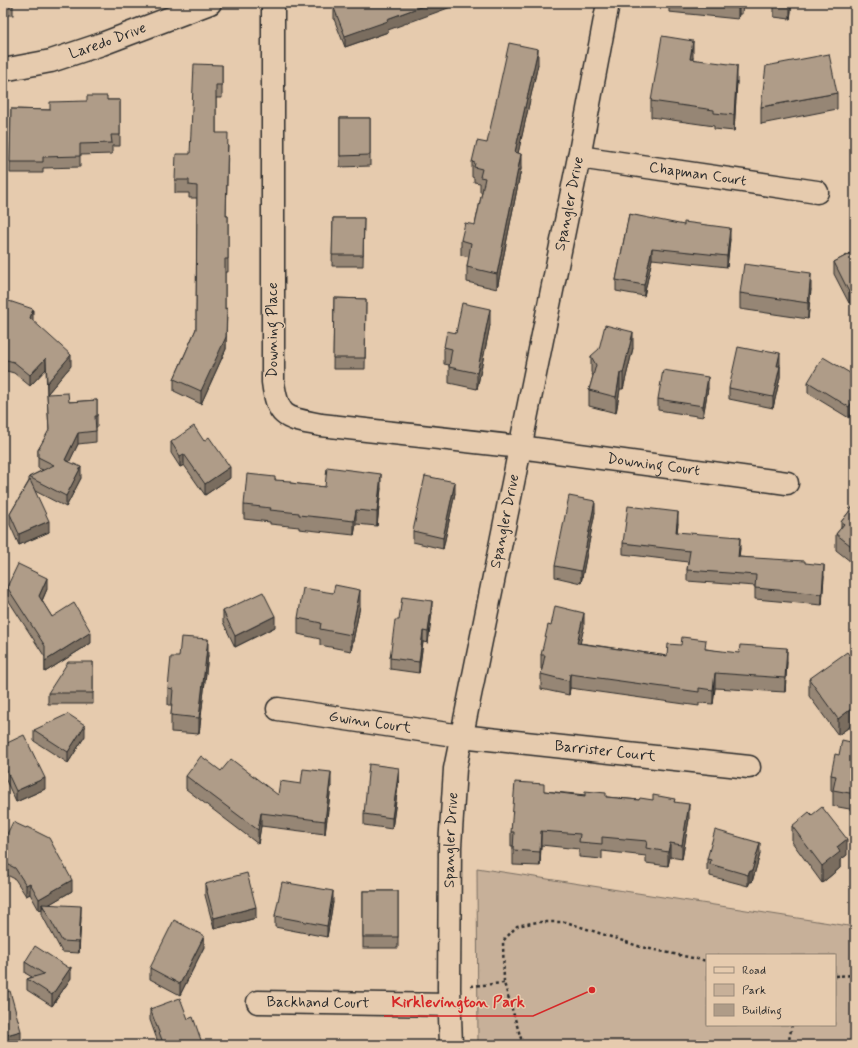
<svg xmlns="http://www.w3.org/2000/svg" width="858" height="1048" font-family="Mynerve,sans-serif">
	<rect width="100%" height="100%" fill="#e6cbae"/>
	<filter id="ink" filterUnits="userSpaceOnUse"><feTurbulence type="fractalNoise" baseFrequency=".025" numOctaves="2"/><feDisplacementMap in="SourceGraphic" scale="8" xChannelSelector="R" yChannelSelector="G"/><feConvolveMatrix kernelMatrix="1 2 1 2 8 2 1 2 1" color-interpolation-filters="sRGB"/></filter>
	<g filter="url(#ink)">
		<path fill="#c7b099" stroke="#796e62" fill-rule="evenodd" d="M 477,868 L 855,927 L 855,1045 L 478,1045 ZM 707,955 L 835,955 L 835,1025 L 707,1025 Z"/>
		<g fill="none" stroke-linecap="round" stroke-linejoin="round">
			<g stroke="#2b2b2b" stroke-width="25">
				<g id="minor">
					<path id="s1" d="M 273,3 L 273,382 C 278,420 287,418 321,425 L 520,447 L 787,483"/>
					<path id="s2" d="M 3,70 L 51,61 L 102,44 L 210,3"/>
					<path id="s3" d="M 579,157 L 817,192"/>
					<path id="s4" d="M 278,709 L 461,736 L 749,767"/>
					<path id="s5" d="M 258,1002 L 450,1005"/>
					<path id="s6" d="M 451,1045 L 449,988 L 450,846 L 455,769 L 579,157 L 608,3"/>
				</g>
			</g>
			<g stroke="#2b2b2b" stroke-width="2.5" stroke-dasharray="3 3" stroke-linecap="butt">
				<polyline points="835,976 855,975"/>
				<polyline points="471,986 504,983"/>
				<polyline points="523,1045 504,983 503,941 517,926 537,922 566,922 641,947 707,961"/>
				<polyline points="788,1045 792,1025"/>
			</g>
			<use href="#minor" stroke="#e6cbae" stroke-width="22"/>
		</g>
		<g fill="#968675" stroke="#2b2b2b">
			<rect x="3" y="3" width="10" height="12"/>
			<polygon points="669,3 743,3 742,14 739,14 738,19 669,12"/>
			<polygon points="774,3 792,3 790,19 774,17"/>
			<polygon points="334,8 388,30 388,32 345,47 334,19"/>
			<polygon points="693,57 693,60 737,81 734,131 714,129 714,126 651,117 651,101"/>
			<polygon points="538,64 518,153 521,169 497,289 467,282 467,267 469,257 461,255 461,240 475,225 482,192 480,192 480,183 474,182 474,178 472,177 472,162 487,143"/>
			<polygon points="222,65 222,98 216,98 216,133 228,146 226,216 228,216 228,272 225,272 225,309 226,349 201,404 174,391 174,379 196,329 197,198 189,198 189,193 175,193 175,180 190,154"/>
			<polygon points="837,93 837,109 761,124 761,107"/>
			<polygon points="107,100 120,100 120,146 112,146 112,154 80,155 80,167 43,168 43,173 10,173 11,109 50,110"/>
			<polygon points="340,118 370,118 370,166 340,167"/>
			<polygon points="629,214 730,239 727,267 652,259 644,296 616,291 616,280"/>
			<polygon points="333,218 364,218 363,266 332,266"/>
			<polygon points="855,251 855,300 849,303 834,274 834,262"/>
			<polygon points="811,289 808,319 740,309 740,293"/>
			<polygon points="334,298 366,299 365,369 333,369"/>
			<polygon points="3,299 32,321 71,366 47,394 46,369 30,386 14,373 3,370"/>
			<polygon points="490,325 477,389 449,383 449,365 444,364 444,347 456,333"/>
			<polygon points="633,348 623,389 620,389 616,413 589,406 589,390 593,376 591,372 591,356"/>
			<polygon points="780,364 780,377 773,408 729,399 729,388"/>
			<polygon points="855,376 855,408 849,418 808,393 808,382"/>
			<polygon points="708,388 703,417 658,410 658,399"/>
			<polygon points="47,394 69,402 97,400 97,427 96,427 96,442 78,444 69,462 81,478 66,507 35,491 49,532 19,545 10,525 10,514 29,481 29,477 43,470 38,468 38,450 49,431"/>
			<polygon points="171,442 230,478 205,495 184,465 180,467 171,453"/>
			<polygon points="275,480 290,483 325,487 381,488 377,526 356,524 354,535 299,529 299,527 270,524 270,522 244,519 244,505"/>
			<polygon points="455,493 443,549 413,542 413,531"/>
			<polygon points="855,504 855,565 836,550 836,534 841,528 841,522"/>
			<polygon points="595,512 581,583 555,577 555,566"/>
			<polygon points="678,523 677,532 740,548 739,557 805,563 824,576 822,605 755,599 755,586 687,581 687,570 688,562 623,554 623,543"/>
			<polygon points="7,587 47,589 42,601 52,617 91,643 45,672 45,657 7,598"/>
			<polygon points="333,593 360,606 351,651 320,645 320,639 298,634 298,618"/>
			<polygon points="223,611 275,627 235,647 223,622"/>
			<polygon points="432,612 428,643 423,642 419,673 390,669 390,658 399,620"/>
			<polygon points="551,626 584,627 580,643 667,656 706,649 787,662 785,692 715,688 713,704 699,703 699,706 570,688 569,695 541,689 541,674 542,669 541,669 541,655"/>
			<polygon points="208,655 199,734 171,732 171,715 172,705 168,705 168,688 179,657"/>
			<polygon points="93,662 93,704 48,704 48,693"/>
			<polygon points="855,663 855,723 838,735 809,696 809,679"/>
			<polygon points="34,730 85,736 68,763 34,741"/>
			<polygon points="855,743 855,810 833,806 833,792 831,791 831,775 839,755"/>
			<polygon points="3,745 45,789 16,802 3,774"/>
			<polygon points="221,771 278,795 301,784 331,786 325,834 261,826 258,844 186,789 186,776"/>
			<polygon points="399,779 392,829 364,825 364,814"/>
			<polygon points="544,791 639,800 675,802 689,819 682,859 670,857 668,866 646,863 646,856 602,851 602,859 579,857 579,849 541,845 540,866 513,865 513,846 511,846 511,832"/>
			<polygon points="792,826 847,855 840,860 840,868 822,883 792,842"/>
			<polygon points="3,842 72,891 48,905 81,917 79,953 62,952 42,915 42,909 39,910 30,894 26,896 15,879 3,873"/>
			<polygon points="760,854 752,882 750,882 748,886 710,876 710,871 707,870 707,859"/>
			<polygon points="205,884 256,918 214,929 205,895"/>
			<rect x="363" y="891" width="35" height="57"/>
			<polygon points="333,902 327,937 275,927 275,916"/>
			<polygon points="204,947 180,995 150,979 150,968"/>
			<polygon points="25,962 71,978 52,1006 27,990 27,979 32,977 25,973"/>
			<polygon points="150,1009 188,1019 202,1045 159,1045 150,1020"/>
		</g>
		<g fill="#7a6d5f" stroke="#2b2b2b">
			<polygon points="431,3 462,3 388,30 388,32 345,47 345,36 387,19"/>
			<polygon points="738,3 739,3 739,14 738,19"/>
			<polygon points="790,3 792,3 790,19"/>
			<polygon points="693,41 693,57 690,76 690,59"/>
			<polygon points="538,49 538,64 515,167 515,152"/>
			<polygon points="737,65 737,81 734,131 734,115"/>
			<polygon points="521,154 521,169 497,289 497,274"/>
			<polygon points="730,228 730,239 727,267 727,256"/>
			<polygon points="652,248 652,259 644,296 644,285"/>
			<polygon points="811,273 811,289 808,319 808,303"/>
			<polygon points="855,288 855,300 849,303 849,292"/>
			<polygon points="227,308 226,349 201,404 201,391"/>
			<polygon points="33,309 33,320 30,329 30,318"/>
			<polygon points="490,309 490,325 477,389 477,373"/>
			<polygon points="633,332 633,348 623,389 623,373"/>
			<polygon points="780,353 780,364 777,377 777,366"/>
			<polygon points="71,355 71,366 47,394 47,383"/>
			<polygon points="46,358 46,369 30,386 30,375"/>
			<polygon points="780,366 780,377 773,408 773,397"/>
			<polygon points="620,373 620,389 616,413 616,397"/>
			<polygon points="708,377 708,388 703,417 703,406"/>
			<polygon points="855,397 855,408 849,418 849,407"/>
			<polygon points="78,433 78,444 65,471 65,460"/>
			<polygon points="184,454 184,465 180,467 180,456"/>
			<polygon points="81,467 81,478 66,507 66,496"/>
			<polygon points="230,467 230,478 205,495 205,484"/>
			<polygon points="381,474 381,488 377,526 377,512"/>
			<polygon points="455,482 455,493 443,549 443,538"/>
			<polygon points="595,501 595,512 581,583 581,571"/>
			<polygon points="356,510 356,524 354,535 354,521"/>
			<polygon points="678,512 678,523 676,543 676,532"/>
			<polygon points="49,521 49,532 19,545 19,534"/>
			<polygon points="740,537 740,548 738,568 738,557"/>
			<polygon points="824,565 824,576 822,605 822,594"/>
			<polygon points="47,578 47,589 39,607 39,596"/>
			<polygon points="360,590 360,606 351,651 351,635"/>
			<polygon points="432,601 432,612 428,643 428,632"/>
			<polygon points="584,613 584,627 577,657 577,643"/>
			<polygon points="275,616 275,627 235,647 235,636"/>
			<polygon points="423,631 423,642 419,673 419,662"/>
			<polygon points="91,632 91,643 45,672 45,661"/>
			<polygon points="208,639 208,655 199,734 199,718"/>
			<polygon points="787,648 787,662 785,692 785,678"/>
			<polygon points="715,673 715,688 713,704 713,690"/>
			<polygon points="570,674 570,688 569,695 569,681"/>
			<polygon points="855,706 855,723 838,735 838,719"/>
			<polygon points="85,725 85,736 68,763 68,752"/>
			<polygon points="399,768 399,779 392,829 392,818"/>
			<polygon points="331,772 331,786 325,834 325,821"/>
			<polygon points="45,778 45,789 16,802 16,791"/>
			<polygon points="689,804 689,819 682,859 682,845"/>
			<polygon points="261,813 261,826 258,844 258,830"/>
			<polygon points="541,831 541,845 540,866 540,852"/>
			<polygon points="847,839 847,855 840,860 840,868 822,883 822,866 837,847"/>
			<polygon points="670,843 670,857 668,866 668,852"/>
			<polygon points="760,843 760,854 752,882 752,871"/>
			<polygon points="750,871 750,882 748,886 748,875"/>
			<polygon points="72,880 72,891 43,908 42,904 42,909 39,910 39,899"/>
			<polygon points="30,883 30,894 26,896 26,885"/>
			<polygon points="333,891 333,902 327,937 327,926"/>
			<polygon points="81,906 81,917 79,953 79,942"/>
			<polygon points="256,907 256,918 214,929 214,918"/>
			<polygon points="204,936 204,947 180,995 180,984"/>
			<polygon points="71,967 71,978 52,1006 52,995"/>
			<polygon points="21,1031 21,1042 11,1045 3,1045 3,1036"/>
			<polygon points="202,1043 202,1045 196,1045"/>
		</g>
		<g fill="#af9c88" stroke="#2b2b2b">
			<rect x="3" y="3" width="10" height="1"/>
			<polygon points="348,3 431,3 387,19 388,21 345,36 334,8"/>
			<polygon points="727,3 738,3 738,4"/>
			<polygon points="662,36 693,41 690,59 737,65 734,115 714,113 714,110 651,101"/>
			<polygon points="509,43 538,49 515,152 521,154 497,274 467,267 471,243 461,240 465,223 475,225 485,178 480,177 482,169 474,167 475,163 472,162 477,141 487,143"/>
			<polygon points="829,54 837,93 761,107 766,66"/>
			<polygon points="194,64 222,65 222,85 216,85 216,133 228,133 226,216 228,216 228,259 225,259 225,309 227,308 226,337 201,391 174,379 196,329 197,186 189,185 189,180 175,180 176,154 190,154"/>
			<polygon points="87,96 107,96 107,100 120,100 120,135 111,135 112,143 80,144 80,156 43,157 43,162 10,162 11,109 50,110 50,102 87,101"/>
			<polygon points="340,118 370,118 370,155 340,156"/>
			<polygon points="629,214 684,225 684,222 730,228 727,256 652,248 644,285 616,280"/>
			<polygon points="333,218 364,218 363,255 332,255"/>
			<polygon points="855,251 855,288 849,292 834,262"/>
			<polygon points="744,264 811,273 808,303 740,293"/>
			<polygon points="334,298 366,299 365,358 333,358"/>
			<polygon points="3,299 33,309 30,318 71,355 47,383 46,358 30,375 14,362 3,359"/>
			<polygon points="462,303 490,309 477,373 449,367 452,349 444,347 447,331 456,333"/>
			<polygon points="605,325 633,332 623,373 620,373 616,397 589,390 596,365 591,356 599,349"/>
			<polygon points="738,347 763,352 764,350 780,353 777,366 780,366 773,397 729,388"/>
			<polygon points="823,357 855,376 855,397 849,407 808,382"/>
			<polygon points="663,370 708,377 703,406 658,399"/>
			<polygon points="68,393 69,402 97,400 97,416 95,416 96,431 78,433 65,460 81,467 66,496 29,477 54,465 38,457 38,450 49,430 47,394"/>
			<polygon points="194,426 204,441 209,437 230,467 205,484 184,454 180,456 171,442"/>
			<polygon points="327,467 381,474 377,512 356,510 354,521 299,515 299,513 270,510 271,508 244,505 247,474 275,477 275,480 290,481 290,483 325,487"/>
			<polygon points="425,476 455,482 443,538 413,531"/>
			<polygon points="30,480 49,521 19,534 10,514"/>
			<polygon points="569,496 595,501 581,571 555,566"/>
			<polygon points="855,504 855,549 836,534 844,524 841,522"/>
			<polygon points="628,506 678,512 676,532 740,537 738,557 805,561 805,563 824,565 822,594 755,588 756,575 687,570 690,551 623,543"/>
			<polygon points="18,564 47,578 39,596 52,617 74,603 91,632 45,661 45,646 7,587"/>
			<polygon points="335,585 360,590 351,635 320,629 321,623 298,618 303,588 333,593"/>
			<polygon points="263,592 275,616 235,636 223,611"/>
			<polygon points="402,597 432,601 428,632 423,631 419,662 390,658 395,620 399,620"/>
			<polygon points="555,606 584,613 577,643 667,656 668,644 681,645 682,637 706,640 705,649 739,653 740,645 787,648 785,678 715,673 713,690 699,688 699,692 570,674 569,681 541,674 545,655 541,655 548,625 551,626"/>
			<polygon points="181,637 208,639 199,718 171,715 173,689 168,688 171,657 179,657"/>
			<polygon points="847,652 855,663 855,706 838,719 809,679"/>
			<polygon points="68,662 93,662 93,693 48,693"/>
			<polygon points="68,714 85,725 68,752 34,730"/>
			<polygon points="24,735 45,778 16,791 3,763 3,745"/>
			<polygon points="842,740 855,743 855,794 833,790 836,776 831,775 835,754 839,755"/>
			<polygon points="201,756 221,771 231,759 278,795 280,781 301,784 303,769 331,772 325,821 261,813 258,830 186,776"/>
			<polygon points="369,764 399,768 392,818 364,814"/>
			<polygon points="515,782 544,784 544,791 585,796 585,791 606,793 606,797 639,800 640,798 653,800 653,795 675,799 674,802 689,804 682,845 670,843 668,852 646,848 647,841 602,837 602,844 579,842 580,834 541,831 540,852 513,850 514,832 511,832"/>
			<polygon points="822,807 847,839 837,847 840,852 822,866 792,826 809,812 812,815"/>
			<polygon points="13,822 26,828 27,827 49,838 72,880 39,899 30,883 26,885 15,868 3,862 3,842"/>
			<polygon points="715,830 760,843 752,871 750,871 748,875 710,864 711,860 707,859"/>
			<polygon points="247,873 256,907 214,918 205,884"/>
			<polygon points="282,882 333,891 327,926 275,916"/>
			<rect x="363" y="891" width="35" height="46"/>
			<polygon points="42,904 81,906 79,942 62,941"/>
			<polygon points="174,920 204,936 180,984 150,968"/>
			<polygon points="35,946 69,968 71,967 52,995 27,979 44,974 25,962"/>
			<polygon points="10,991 21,1031 3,1036 3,993"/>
			<polygon points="180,998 188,1019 193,1017 202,1043 196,1045 164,1045 150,1009"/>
			<rect x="366" y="1044" width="25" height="1"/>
		</g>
	</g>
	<g text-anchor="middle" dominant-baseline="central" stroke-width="3" stroke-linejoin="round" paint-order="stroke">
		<g font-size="15" fill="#2b2b2b" stroke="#e6cbae">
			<text stroke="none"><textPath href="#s2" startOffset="109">Laredo Drive</textPath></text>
			<text stroke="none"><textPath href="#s3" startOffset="120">Chapman Court</textPath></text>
			<text stroke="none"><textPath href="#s6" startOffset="853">Spangler Drive</textPath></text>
			<text transform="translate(273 330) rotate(-90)">Downing Place</text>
			<text stroke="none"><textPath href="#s1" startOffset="787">Downing Court</textPath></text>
			<text stroke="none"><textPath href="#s6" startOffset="529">Spangler Drive</textPath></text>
			<text stroke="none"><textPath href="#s4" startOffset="93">Gwinn Court</textPath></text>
			<text stroke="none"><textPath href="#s4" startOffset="330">Barrister Court</textPath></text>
			<text stroke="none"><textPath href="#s6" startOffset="205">Spangler Drive</textPath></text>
			<text stroke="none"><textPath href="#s5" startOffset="60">Backhand Court</textPath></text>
		</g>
	</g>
	<path fill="none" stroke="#d62828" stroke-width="1.5" d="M592 990L533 1016H384"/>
	<circle fill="#d62828" stroke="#e6cbae" stroke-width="1.5" cx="592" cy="990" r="4"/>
	<g font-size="16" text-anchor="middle" font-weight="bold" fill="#d62828" stroke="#e6cbae" stroke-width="3" stroke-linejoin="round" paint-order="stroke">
		<text x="458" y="1007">Kirklevington Park</text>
	</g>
	<rect width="858" height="1048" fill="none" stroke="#e6cbae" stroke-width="16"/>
	<rect x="8" y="8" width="842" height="1032" fill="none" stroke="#2b2b2b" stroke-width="1.5" filter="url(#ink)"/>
	<rect x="706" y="954" width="130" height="72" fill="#e6cbae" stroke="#9b8b7a"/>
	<rect x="714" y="967" width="20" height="6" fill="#e6cbae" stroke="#9b8b7a"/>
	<text x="742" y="974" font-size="12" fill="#2b2b2b">Road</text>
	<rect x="714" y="984" width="20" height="12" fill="#c7b099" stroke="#9b8b7a"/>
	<text x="742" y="994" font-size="12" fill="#2b2b2b">Park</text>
	<rect x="714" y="1004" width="20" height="12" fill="#af9c88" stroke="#9b8b7a"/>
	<text x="742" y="1014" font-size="12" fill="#2b2b2b">Building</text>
</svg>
